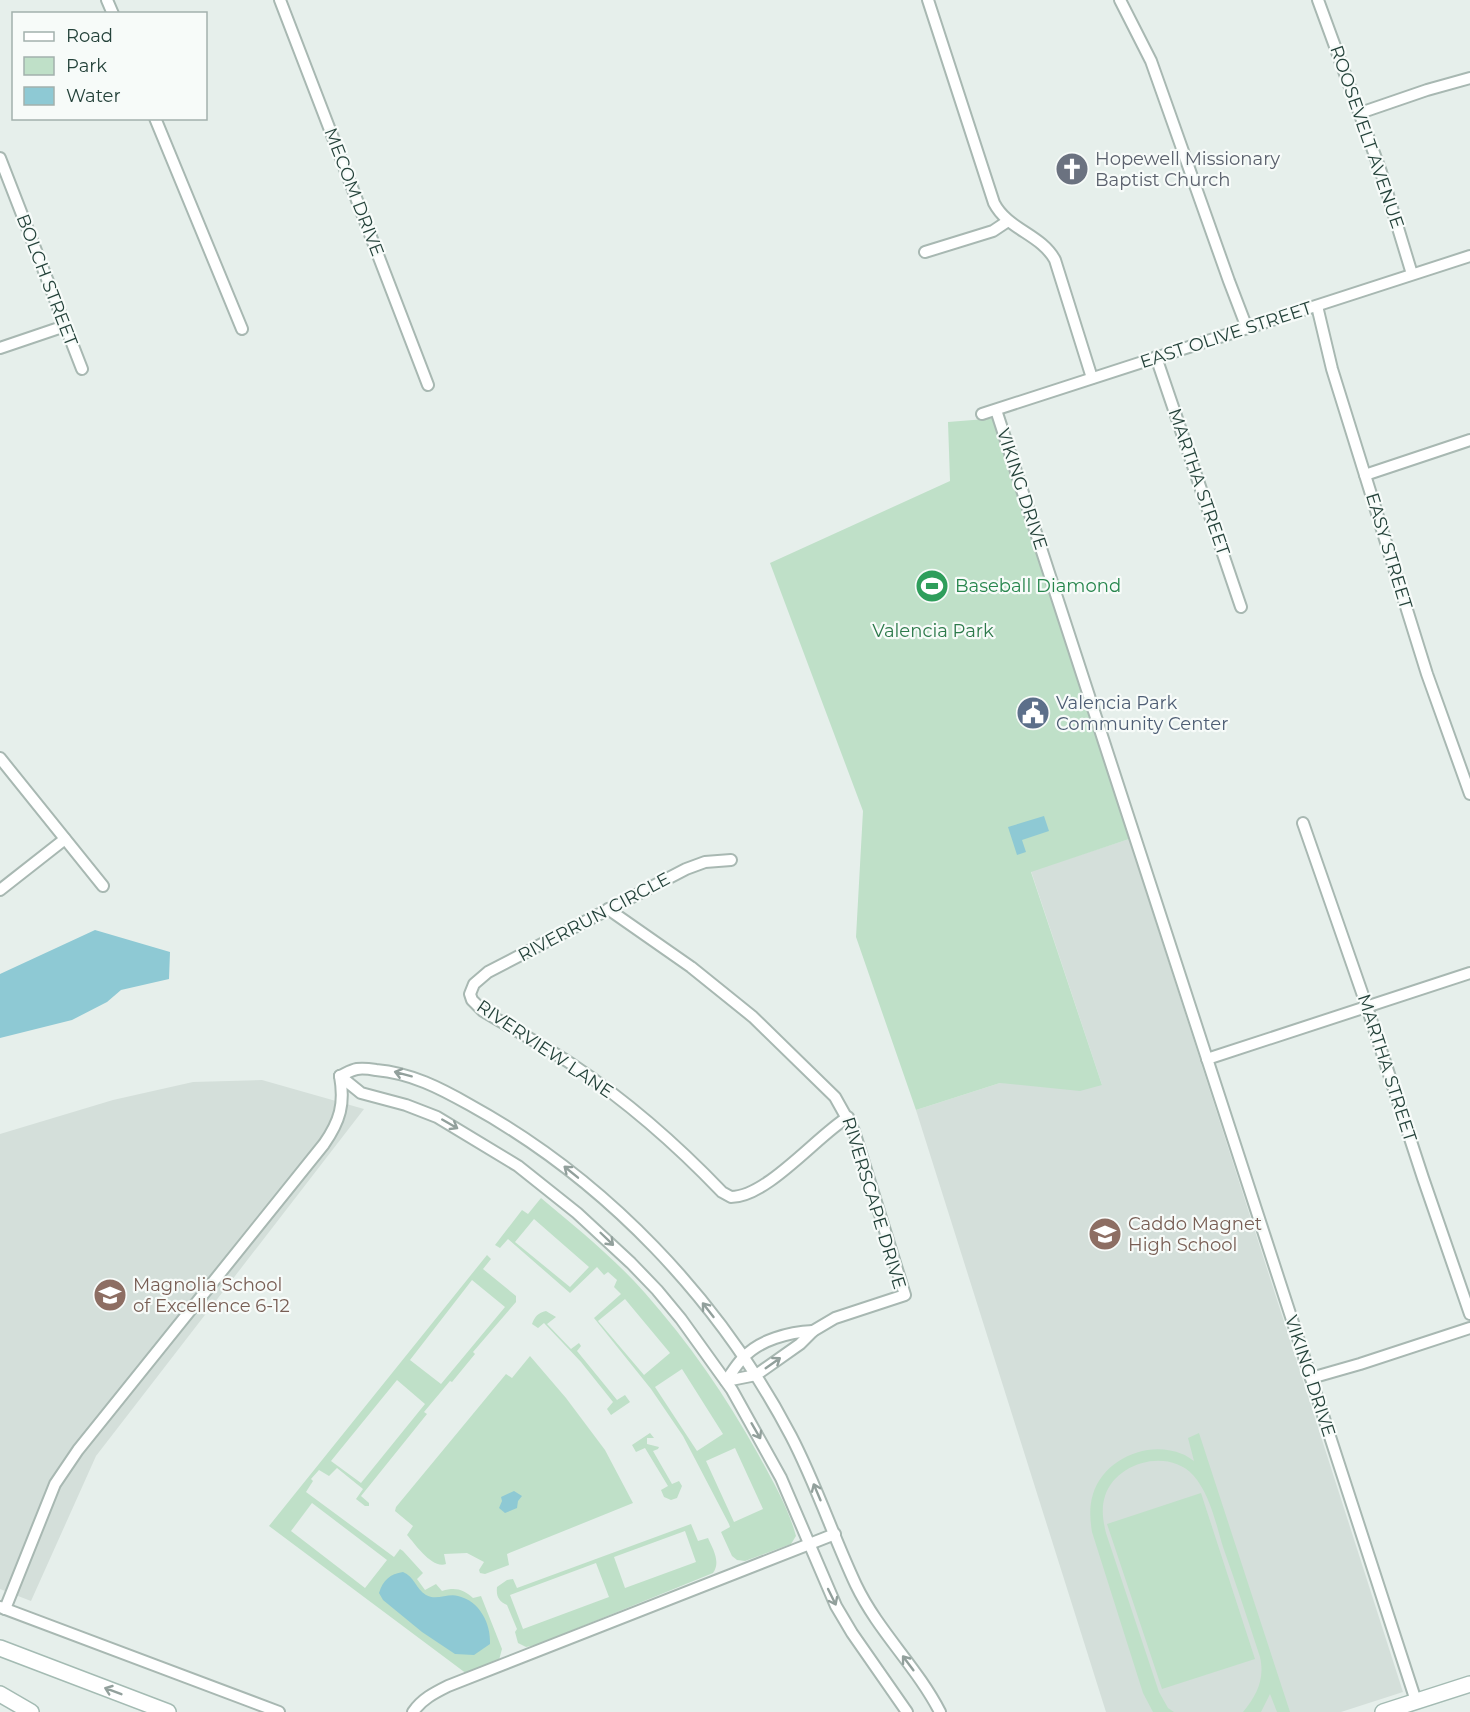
<svg xmlns="http://www.w3.org/2000/svg" width="1470" height="1712" font-family="Montserrat,sans-serif">
	<rect width="100%" height="100%" fill="#e6efeb"/>
	<g fill="#d4dfda">
		<polygon points="1129,839 1403,1692 1341,1712 1106,1712 916,1110 1000,1083 1102,1085 1031,871"/>
		<polygon points="262,1080 364,1109 96,1456 31,1601 0,1589 0,1134 113,1100 193,1082"/>
	</g>
	<g fill="#bfe0c8" fill-rule="evenodd">
		<polygon points="998,418 1135,837 1031,872 1102,1085 1080,1091 1000,1083 916,1110 856,937 863,811 770,563 950,481 948,422"/>
		<path d="M 541,1198 C 577,1228 614,1258 645,1293 C 689,1343 726,1396 758,1454 C 772,1480 788,1507 796,1536 L 791,1544 L 745,1561 L 737,1560 L 732,1556 L 721,1532 L 730,1527 L 729,1524 L 683,1436 L 651,1389 L 594,1318 L 621,1294 L 614,1287 L 617,1280 L 608,1272 L 604,1275 L 597,1267 L 570,1293 L 508,1239 L 500,1248 L 495,1245 L 522,1210 L 528,1214 ZM 534,1219 L 589,1267 L 570,1287 L 515,1242 ZM 625,1299 L 670,1353 L 644,1375 L 598,1321 ZM 682,1369 L 723,1434 L 697,1451 L 655,1387 ZM 735,1448 L 763,1509 L 734,1522 L 706,1461 Z"/>
		<path d="M 487,1255 L 491,1259 L 483,1269 L 516,1296 L 516,1302 L 473,1352 L 475,1354 L 452,1382 L 450,1381 L 424,1412 L 427,1414 L 361,1496 L 369,1503 L 369,1506 L 365,1506 L 356,1499 L 363,1489 L 337,1468 L 329,1476 L 319,1470 L 311,1479 L 313,1481 L 306,1492 L 394,1557 L 400,1549 L 403,1551 L 423,1573 L 417,1579 L 425,1590 L 436,1584 L 442,1591 C 455,1587 463,1589 473,1598 L 481,1596 L 502,1649 L 499,1660 L 467,1674 L 269,1526 ZM 472,1280 L 505,1307 L 441,1384 L 410,1360 ZM 397,1380 L 425,1404 L 361,1483 L 331,1461 ZM 312,1503 L 387,1560 L 365,1588 L 291,1531 Z"/>
		<path d="M 546,1311 L 556,1317 L 547,1324 L 571,1349 L 579,1343 L 581,1346 L 577,1351 L 617,1400 L 625,1395 L 630,1402 L 611,1415 L 607,1409 L 613,1402 L 581,1362 L 544,1323 L 538,1328 L 532,1324 C 535,1316 538,1313 546,1311 Z"/>
		<path d="M 530,1356 L 566,1398 L 605,1450 L 633,1503 L 507,1554 L 509,1565 L 485,1574 L 480,1573 L 479,1570 L 484,1562 L 467,1553 L 444,1554 L 446,1564 C 432,1569 416,1545 407,1535 L 413,1526 L 395,1511 L 396,1507 L 506,1374 L 512,1378 Z"/>
		<polygon points="650,1433 654,1438 647,1438 647,1444 659,1447 658,1449 653,1451 672,1484 679,1481 682,1486 677,1498 671,1500 664,1497 661,1490 668,1486 645,1448 636,1452 632,1445"/>
		<path d="M 1199,1433 L 1290,1712 L 1277,1712 L 1270,1694 L 1261,1712 L 1243,1712 C 1257,1695 1265,1679 1260,1657 C 1248,1620 1236,1584 1223,1547 C 1216,1524 1210,1494 1193,1475 C 1168,1448 1116,1462 1105,1496 C 1101,1508 1103,1521 1106,1533 L 1159,1692 L 1168,1708 L 1174,1712 L 1153,1712 L 1143,1693 L 1092,1532 C 1090,1519 1089,1507 1093,1494 C 1104,1459 1148,1440 1182,1454 C 1186,1455 1191,1459 1194,1461 L 1188,1438 Z"/>
		<polygon points="1201,1493 1255,1659 1162,1689 1107,1524"/>
		<path d="M 691,1524 L 698,1541 L 708,1538 C 713,1549 721,1562 713,1573 L 536,1645 L 526,1647 L 518,1643 L 515,1632 L 517,1629 L 507,1605 C 499,1601 496,1597 497,1587 L 507,1580 L 513,1579 L 517,1588 ZM 685,1531 L 696,1562 L 625,1588 L 614,1557 ZM 596,1563 L 609,1597 L 523,1629 L 510,1595 Z"/>
	</g>
	<g fill="#8ec9d4">
		<polygon points="1044,816 1049,831 1022,840 1026,852 1017,855 1008,827"/>
		<polygon points="95,930 170,952 169,979 121,990 107,1002 72,1020 0,1038 0,974"/>
		<polygon points="514,1491 522,1496 518,1501 517,1508 505,1513 499,1508 502,1501 501,1497"/>
		<path d="M 403,1572 C 414,1576 416,1589 426,1595 C 436,1601 448,1593 458,1596 C 480,1601 491,1624 490,1644 L 474,1655 L 455,1654 L 422,1632 L 383,1600 L 379,1593 C 383,1580 390,1574 403,1572 Z"/>
	</g>
	<g fill="none" stroke-linecap="round" stroke-linejoin="round">
		<g stroke="#a8b8b2" stroke-width="14">
			<g id="street">
				<polyline points="107,0 113,14"/>
				<polyline points="280,0 428,385"/>
				<path d="M 928,0 L 994,203 C 1008,230 1041,234 1055,260 L 1092,378"/>
				<polyline points="1120,0 1151,61 1229,281 1247,328"/>
				<polyline points="1318,0 1381,172 1412,274"/>
				<polyline points="1360,113 1427,90 1470,78"/>
				<polyline points="155,118 242,329"/>
				<polyline points="0,158 82,369"/>
				<polyline points="925,252 993,231 1008,221"/>
				<polyline points="1317,306 1332,369 1427,674 1470,794"/>
				<polyline points="0,348 65,326"/>
				<polyline points="1156,357 1241,607"/>
				<polyline points="996,410 1416,1701"/>
				<polyline points="982,414 1470,256"/>
				<polyline points="1365,475 1470,440"/>
				<polyline points="0,758 103,886"/>
				<polyline points="1303,823 1367,1007 1423,1178 1470,1314"/>
				<path d="M 731,860 L 705,862 L 686,869 L 488,972 L 474,984 L 470,994 L 472,1000 L 483,1011 C 513,1029 544,1046 573,1065 C 628,1102 677,1145 722,1192 L 731,1197 C 767,1197 817,1136 848,1117"/>
				<polyline points="0,890 65,839"/>
				<polyline points="608,909 691,967 753,1017 835,1097 854,1131 905,1295 835,1318 813,1331 800,1344 756,1375 726,1381"/>
				<polyline points="1207,1059 1470,973"/>
				<path d="M 340,1076 C 345,1074 351,1070 357,1069 C 363,1068 370,1069 376,1070 C 411,1073 440,1088 470,1105 C 606,1180 719,1299 791,1436 C 816,1484 833,1536 856,1585 C 878,1631 917,1667 940,1712"/>
				<polyline points="340,1076 361,1093 406,1105 437,1117 518,1166 577,1213 631,1263 657,1290 681,1319 732,1390 781,1478 836,1606 852,1633 907,1712"/>
				<polyline points="1311,1378 1360,1364 1470,1328"/>
				<path d="M 726,1381 C 731,1374 736,1365 743,1358 C 759,1340 789,1332 813,1331"/>
				<polyline points="0,1607 279,1712"/>
				<path d="M 5,1609 L 55,1484 L 78,1450 L 324,1144 C 340,1121 345,1104 340,1076"/>
				<path d="M 413,1712 C 422,1699 434,1693 448,1686 L 835,1534"/>
			</g>
		</g>
		<g stroke="#a4bbb3" stroke-width="18">
			<g id="secondary">
				<polyline points="0,1648 168,1712"/>
				<polyline points="0,1694 31,1712"/>
				<polyline points="1383,1712 1470,1684"/>
			</g>
		</g>
		<use href="#street" stroke="#fff" stroke-width="10"/>
		<use href="#secondary" stroke="#fff" stroke-width="15"/>
	</g>
	<defs><path id="oneway-shaft" d="M-6 0H5M1.5-3L5.5 0L1.5 3" fill="none" stroke-width="1.6" stroke-linecap="round" stroke-linejoin="round" transform="scale(1.5)"/></defs>
	<g stroke="#92a09c">
		<use href="#oneway-shaft" transform="translate(403 1074) rotate(-165)"/>
		<use href="#oneway-shaft" transform="translate(450 1124) rotate(30)"/>
		<use href="#oneway-shaft" transform="translate(571 1172) rotate(-141)"/>
		<use href="#oneway-shaft" transform="translate(607 1239) rotate(44)"/>
		<use href="#oneway-shaft" transform="translate(708 1310) rotate(-128)"/>
		<use href="#oneway-shaft" transform="translate(773 1363) rotate(-35)"/>
		<use href="#oneway-shaft" transform="translate(756 1431) rotate(60)"/>
		<use href="#oneway-shaft" transform="translate(817 1492) rotate(-113)"/>
		<use href="#oneway-shaft" transform="translate(832 1597) rotate(64)"/>
		<use href="#oneway-shaft" transform="translate(908 1663) rotate(-127)"/>
		<use href="#oneway-shaft" transform="translate(113 1691) rotate(-159)"/>
	</g>
	<defs>
		<g id="church-disc" transform="scale(1.725)"><circle r="9.5" fill="#6b7280" stroke="#f7fbf9"/><path d="M-1.2-6h2.4v3.5h3.3v2.4h-3.3V6h-2.4V-.1h-3.3v-2.4h3.3Z" fill="#fff"/></g>
		<g id="stadium-disc" transform="scale(1.725)"><circle r="9.5" fill="#2e9e5b" stroke="#f7fbf9"/><path d="M0-5a6.5 5 0 1 0 0 10a6.5 5 0 1 0 0-10ZM-3.5-1.8h7v3.6h-7Z" fill="#fff"/></g>
		<g id="civic-disc" transform="scale(1.725)"><circle r="9.5" fill="#5c6f8a" stroke="#f7fbf9"/><path d="M-.6-6.5H3V-4.5H.6V-3L4-1V1h2V6H-6V1h2V-1L-.6-3ZM-1.2 2.5V6h2.4V2.5Z" fill="#fff"/></g>
		<g id="school-disc" transform="scale(1.725)"><circle r="9.5" fill="#8d6e63" stroke="#f7fbf9"/><path d="M0-5L7-2L0 1L-7-2ZM-4 1L0 2.5L4 1V4Q0 6-4 4Z" fill="#fff"/></g>
	</defs>
	<g fill-rule="evenodd">
		<use href="#church-disc" x="1072" y="169"/>
		<use href="#stadium-disc" x="932" y="586"/>
		<use href="#civic-disc" x="1033" y="713"/>
		<use href="#school-disc" x="1105" y="1234"/>
		<use href="#school-disc" x="110" y="1295"/>
	</g>
	<g text-anchor="middle" dominant-baseline="central" stroke-width="4.5" stroke-linejoin="round" paint-order="stroke">
		<g font-size="18" fill="#24423a" stroke="#f7fbf9">
			<text transform="translate(1367 137) rotate(71)">ROOSEVELT AVENUE</text>
			<text transform="translate(354 192) rotate(69)">MECOM DRIVE</text>
			<text transform="translate(47 280) rotate(69)">BOLCH STREET</text>
			<text transform="translate(1226 335) rotate(-18)">EAST OLIVE STREET</text>
			<text transform="translate(1199 482) rotate(71)">MARTHA STREET</text>
			<text transform="translate(1022 489) rotate(72)">VIKING DRIVE</text>
			<text transform="translate(1389 551) rotate(73)">EASY STREET</text>
			<text transform="translate(594 917) rotate(-28)">RIVERRUN CIRCLE</text>
			<text transform="translate(545 1049) rotate(34)">RIVERVIEW LANE</text>
			<text transform="translate(1387 1068) rotate(72)">MARTHA STREET</text>
			<text transform="translate(874 1203) rotate(73)">RIVERSCAPE DRIVE</text>
			<text transform="translate(1310 1376) rotate(72)">VIKING DRIVE</text>
		</g>
		<g font-size="18" fill="#5b616d" stroke="#f7fbf9" text-anchor="start">
			<text x="1095" y="159">Hopewell Missionary<tspan x="1095" dy="21">Baptist Church</tspan></text>
		</g>
		<g font-size="18" fill="#27864d" stroke="#f7fbf9" text-anchor="start">
			<text x="955" y="586">Baseball Diamond</text>
		</g>
		<g font-size="18" fill="#2d7a4b" stroke="#f7fbf9">
			<text x="933" y="631">Valencia Park</text>
		</g>
		<g font-size="18" fill="#4e5e75" stroke="#f7fbf9" text-anchor="start">
			<text x="1056" y="703">Valencia Park<tspan x="1056" dy="21">Community Center</tspan></text>
		</g>
		<g font-size="18" fill="#785e54" stroke="#f7fbf9" text-anchor="start">
			<text x="1128" y="1224">Caddo Magnet<tspan x="1128" dy="21">High School</tspan></text>
			<text x="133" y="1285">Magnolia School<tspan x="133" dy="21">of Excellence 6-12</tspan></text>
		</g>
	</g>
	<rect x="12" y="12" width="195" height="108" fill="#f7fbf9" stroke="#a3b1ad" stroke-width="1.5"/>
	<rect x="24" y="32" width="30" height="9" fill="#ffffff" stroke="#a3b1ad" stroke-width="1.5"/>
	<text x="66" y="42" font-size="18" fill="#24423a">Road</text>
	<rect x="24" y="57" width="30" height="18" fill="#bfe0c8" stroke="#a3b1ad" stroke-width="1.5"/>
	<text x="66" y="72" font-size="18" fill="#24423a">Park</text>
	<rect x="24" y="87" width="30" height="18" fill="#8ec9d4" stroke="#a3b1ad" stroke-width="1.5"/>
	<text x="66" y="102" font-size="18" fill="#24423a">Water</text>
</svg>
